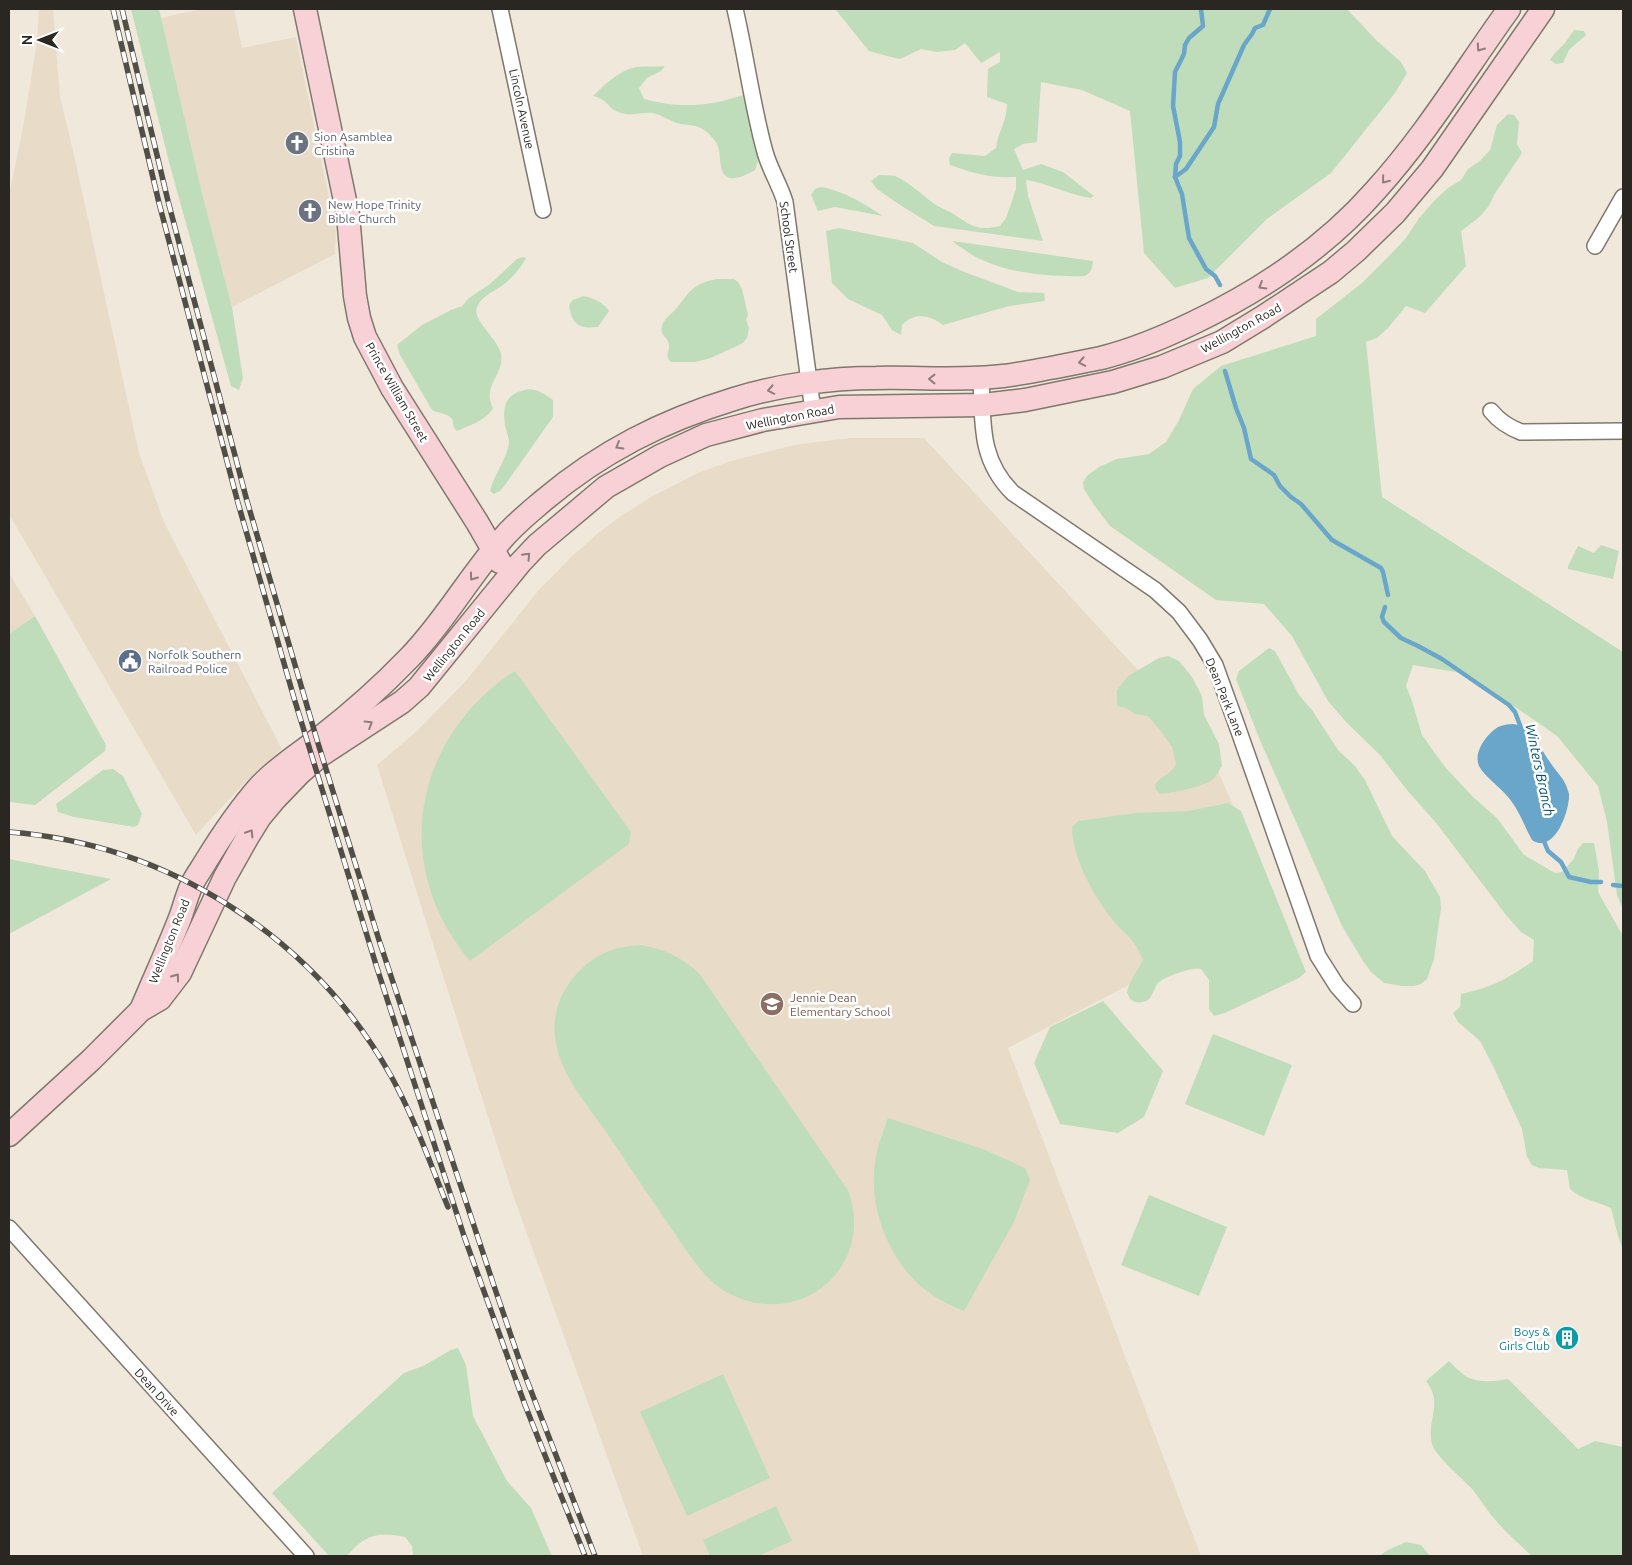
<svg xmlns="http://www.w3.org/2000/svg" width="1632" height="1565" font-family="Ubuntu,sans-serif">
	<rect width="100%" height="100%" fill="#f0e8db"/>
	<g fill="#e8dcc9">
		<polygon points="39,9 53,9 60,96 74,155 139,453 164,522 282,749 248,779 196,835 9,514 9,195 23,128 37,42"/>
		<polygon points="201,9 234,9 242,48 296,37 336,232 335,254 232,307 203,197 161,18"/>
		<polygon points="850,438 924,438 1206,744 1278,907 1008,1048 1201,1556 643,1556 512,1192 438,960 377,765 417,731 465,682 538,591 571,557 597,534 621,516 651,497 698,473 731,461 794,445"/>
		<polygon points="9,573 35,616 9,634"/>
	</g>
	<g fill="#c0ddbb">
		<polygon points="131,9 159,9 203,197 232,307 243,378 239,390 231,386 169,162"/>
		<path d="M 835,9 L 1347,9 L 1376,40 L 1401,62 L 1407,73 L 1395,93 L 1331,173 L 1267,219 L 1208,278 L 1175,288 L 1144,253 L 1130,111 L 1082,90 L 1041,82 L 1037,142 L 1023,144 L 1014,149 L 1023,170 L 1041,164 L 1063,172 L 1094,196 L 1091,198 C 1068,195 1048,183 1026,180 L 1028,196 L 1043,241 L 934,226 L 897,203 L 877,189 L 871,181 L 879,175 C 884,175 890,175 895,176 C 909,182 921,194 933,203 C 938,207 945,209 950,212 C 970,224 975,232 1000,226 L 1006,218 L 1016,189 L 1016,177 C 989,178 976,174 950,165 L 949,158 L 952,153 L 985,156 L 996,148 C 998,132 1007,120 1007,104 L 987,97 L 988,69 L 1000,62 L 1000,52 L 981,63 L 965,43 L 955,50 L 937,52 L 921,49 L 900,59 L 887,56 L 869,51 Z"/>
		<polygon points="1574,30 1584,31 1586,35 1569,50 1563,63 1556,64 1550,60 1554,54 1565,43"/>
		<path d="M 665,66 L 661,71 L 647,78 L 639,88 L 644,99 C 665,105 690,107 712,103 C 722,102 733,98 743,95 L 758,161 L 755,170 C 746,175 727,186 722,170 C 719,162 721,153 717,144 C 715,140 710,135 707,132 C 695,122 686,127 674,122 C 667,119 661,115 653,113 C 641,112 630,117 618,112 C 607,107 607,99 593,96 C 604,85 621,69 637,67 C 646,66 656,67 665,66 Z"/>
		<path d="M 1508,114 L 1514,115 L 1519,122 L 1517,144 L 1522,153 L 1494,195 C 1488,212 1475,221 1461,231 L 1466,266 L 1425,313 L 1406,306 L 1388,328 L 1377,338 L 1366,342 L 1382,497 L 1623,652 L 1623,909 L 1617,895 L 1607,822 L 1598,786 L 1557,736 L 1468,674 L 1413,665 L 1406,686 L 1412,701 L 1422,735 L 1445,767 L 1473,797 L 1497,818 L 1524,855 L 1555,873 L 1562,872 L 1573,860 L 1578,849 L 1583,843 L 1594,843 L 1599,871 L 1598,892 L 1623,936 L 1623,1250 L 1618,1236 L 1611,1208 C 1596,1201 1582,1200 1570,1189 L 1567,1170 L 1539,1168 L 1532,1165 L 1527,1157 L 1522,1129 L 1494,1068 L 1480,1041 L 1458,1022 L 1453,1013 L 1460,1007 L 1461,994 C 1493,987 1506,980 1533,961 L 1534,940 L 1521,932 L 1506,915 L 1437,824 L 1407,790 L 1380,755 L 1346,722 L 1328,701 L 1292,636 L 1264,604 L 1216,600 L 1110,526 L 1094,505 L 1084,489 L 1083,482 L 1088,475 L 1099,467 L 1117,459 L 1149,454 L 1166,442 L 1178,422 L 1193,389 L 1221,366 L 1316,336 L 1316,319 L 1362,283 L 1390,255 L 1406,238 L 1419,218 L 1436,199 L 1448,188 L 1461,180 L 1468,169 L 1480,161 L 1490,150 L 1497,125 Z"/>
		<path d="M 821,187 C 844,191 863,203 883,216 L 835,207 L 818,211 L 811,195 L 815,189 Z"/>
		<path d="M 839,228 L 913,243 L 942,262 L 962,271 L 1018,292 L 1044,293 L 1045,301 L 1009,306 L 943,325 C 929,315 915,312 902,325 L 901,335 L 892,330 L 882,315 L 848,299 L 832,283 L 826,231 Z"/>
		<path d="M 952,241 L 1093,261 C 1092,268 1092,272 1085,276 C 1052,277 1012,274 982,260 C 971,255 962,248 952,241 Z"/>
		<path d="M 523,257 L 526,258 C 521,268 512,278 503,285 C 495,291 481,296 477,307 C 471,319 499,340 501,354 C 505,375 481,385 493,408 C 487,420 468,426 457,431 C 452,427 454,424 452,419 C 447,412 438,414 432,410 L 400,355 L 397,345 L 422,325 L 451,310 L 462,306 L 469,298 L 490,284 L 517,259 Z"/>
		<path d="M 717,279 L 734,279 L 738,282 L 742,289 L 748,315 L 746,320 L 749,328 L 747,338 L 743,343 L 711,358 L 695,362 L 671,362 C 664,356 670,352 669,344 C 667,337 659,334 662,326 C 663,320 670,315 674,311 C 690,293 690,284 717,279 Z"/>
		<path d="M 583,296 C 594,298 603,302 609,311 L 598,327 C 579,329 572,325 569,305 L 573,300 Z"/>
		<path d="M 529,389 C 539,390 545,394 553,400 L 553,417 L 505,485 L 500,491 L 494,494 L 490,491 C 494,475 504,463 508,448 C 511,439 506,433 505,425 C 502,403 507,393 529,389 Z"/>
		<polygon points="1601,545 1619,551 1613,579 1568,569 1568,566 1578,546 1594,553"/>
		<polygon points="35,616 106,745 105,751 35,805 9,802 9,634"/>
		<polygon points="1269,648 1275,651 1299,695 1312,710 1338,750 1355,766 1365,780 1392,836 1425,871 1440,897 1441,908 1434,959 1427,979 1421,984 1414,986 1402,986 1384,983 1371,972 1363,961 1342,926 1259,738 1236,679 1239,671"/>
		<path d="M 1168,656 L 1179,661 L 1192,677 L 1202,696 L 1204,715 L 1219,744 L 1222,766 C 1219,770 1217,776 1213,779 C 1204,787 1172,793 1160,794 L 1156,790 L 1155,785 C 1162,774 1169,777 1176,764 L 1172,747 L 1160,730 L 1148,716 L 1135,714 L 1126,708 L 1117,706 L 1117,690 L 1128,676 L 1159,658 Z"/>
		<path d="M 515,671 L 631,832 L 629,844 L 470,961 C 390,866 412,738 515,671 Z"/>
		<polygon points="113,769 123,776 142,814 138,825 134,827 74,817 58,812 56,804 103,770"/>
		<path d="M 1228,803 L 1241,811 L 1306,972 L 1299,978 L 1225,1013 L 1214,1016 L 1209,1009 L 1209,980 L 1201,969 C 1191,967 1167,976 1159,982 C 1155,986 1154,992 1151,996 C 1148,1003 1136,1005 1130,999 C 1129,997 1128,994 1127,992 C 1130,979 1138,971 1143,959 C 1140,954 1137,947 1133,942 C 1129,936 1122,931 1117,925 C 1096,901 1072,859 1072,827 L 1078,821 L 1136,813 L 1188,811 Z"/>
		<polygon points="9,859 111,879 9,934"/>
		<path d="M 640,945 C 663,948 681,957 699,973 L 848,1190 C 876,1265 803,1329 732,1295 C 709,1285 693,1260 679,1240 C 656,1206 632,1171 609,1136 C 588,1106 559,1074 555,1037 C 552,1016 560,993 574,977 C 593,955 611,947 640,945 Z"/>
		<polygon points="1103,1001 1163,1071 1144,1117 1118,1133 1060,1124 1034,1063 1050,1027"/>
		<polygon points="1213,1034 1292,1065 1264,1136 1185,1104"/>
		<path d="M 888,1118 L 983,1149 L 1025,1168 L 1030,1180 L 1014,1222 L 964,1311 C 946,1304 929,1295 915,1281 C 885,1250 869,1205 875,1162 C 877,1147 883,1132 888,1118 Z"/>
		<polygon points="1149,1195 1227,1227 1199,1296 1121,1265"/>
		<path d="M 458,1348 L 466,1365 L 473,1416 L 507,1481 L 531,1508 L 552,1556 L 413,1556 L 412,1546 L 405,1537 C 379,1531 364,1535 347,1556 L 329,1556 L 272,1493 L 404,1373 L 423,1366 L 451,1350 Z"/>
		<path d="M 1449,1361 C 1454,1366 1459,1371 1464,1375 C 1476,1384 1495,1381 1508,1379 L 1578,1449 L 1595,1441 L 1623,1447 L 1623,1556 L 1532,1556 C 1518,1543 1503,1530 1491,1515 C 1485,1507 1479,1498 1473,1490 C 1463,1479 1435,1456 1432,1444 C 1426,1420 1444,1404 1426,1381 Z"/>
		<polygon points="723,1374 770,1478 687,1516 640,1412"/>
		<polygon points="776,1506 792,1541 758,1556 710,1556 703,1540"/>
		<polygon points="1406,1542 1421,1545 1430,1556 1379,1556 1388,1550"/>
	</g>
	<path fill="#6aa6c9" d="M 1513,724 C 1520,725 1525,727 1529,733 C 1538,742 1544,754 1552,765 C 1556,771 1562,777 1565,783 C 1567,787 1568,791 1569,794 C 1570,811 1554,855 1532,840 C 1524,825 1519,810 1508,797 C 1500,787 1484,776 1479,766 C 1473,752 1487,734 1498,727 C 1503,725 1508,724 1513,724 Z"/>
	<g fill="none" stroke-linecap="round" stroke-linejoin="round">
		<g stroke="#6aa6c9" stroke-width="4.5">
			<polyline points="1201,9 1203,26 1189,38 1185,45 1184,54 1175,72 1173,106 1180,142 1180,156 1176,164 1175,177 1182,194 1189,238 1206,269 1215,276 1220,285"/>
			<polyline points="1175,177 1186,169 1214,127 1218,104 1244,45 1252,34 1255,28 1263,25 1270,9"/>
			<polyline points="1225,371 1236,408 1244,428 1251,459 1274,475 1280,486 1291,497 1301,504 1332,540 1381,568 1383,572 1388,595"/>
			<polyline points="1385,607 1382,617 1384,622 1401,638 1418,646 1442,659 1509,705 1515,712 1521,728"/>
			<polyline points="1543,839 1548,851 1561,862 1569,877 1591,882 1601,882"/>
			<polyline points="1613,885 1623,886"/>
		</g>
		<g stroke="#7f786d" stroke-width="18">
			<g id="street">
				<polyline points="500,9 543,210"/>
				<path d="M 735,9 C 746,56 752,105 765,152 C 770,170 780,185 785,202 L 813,411"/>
				<polyline points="1595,246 1623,197"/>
				<path d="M 981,378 C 983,422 979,460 1013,493 L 1155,590 L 1179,612 L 1200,640 L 1215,665 L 1236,723 L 1318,956 L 1337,986 L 1353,1004"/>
				<path d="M 1491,411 C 1499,421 1508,427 1521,432 L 1623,431"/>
				<polyline points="9,1228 306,1556"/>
			</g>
		</g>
		<g stroke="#7f786d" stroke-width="25">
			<g id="secondary">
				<polyline points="305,9 348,215 355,296 359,318 365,337 392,388 477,522 500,562"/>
				<path d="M 141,1010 C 154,979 168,949 180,918 C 184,907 187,895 192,884 C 196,876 202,868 206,861 C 222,835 239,810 259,787 C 277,767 301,753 322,736 C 353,712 382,686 409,658 C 445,621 470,575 504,537 C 516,523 530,512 544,500 C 601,452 662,421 734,399 C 778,385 830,378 876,378 C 919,377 961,381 1003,376 C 1021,374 1039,370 1056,367 C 1071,364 1086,361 1101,358 C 1133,350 1164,337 1193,323 C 1262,290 1325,248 1375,191 C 1426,135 1465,70 1509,9"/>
				<polyline points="9,1135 91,1060 141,1010 160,999 180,973 225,877 247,838 260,817 275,799 300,773 321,755 402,702 419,687 520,563 537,545 606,487 660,456 706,435 763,420 839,407 983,405 1025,400 1113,382 1162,367 1222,342 1263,317 1331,272 1356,251 1395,213 1432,169 1543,9"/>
			</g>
		</g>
		<use href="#street" stroke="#fff" stroke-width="15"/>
		<use href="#secondary" stroke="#f8d1d7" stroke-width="22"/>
		<g stroke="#514d47" stroke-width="5.5">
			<g id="rail">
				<polyline points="113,9 159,203 238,503 294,698 377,968 464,1236 525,1405 585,1556"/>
				<polyline points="122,9 168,201 247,501 317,740 379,940 493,1283 521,1365 595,1556"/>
				<path d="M 9,832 C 168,844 313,937 391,1076 C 414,1117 430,1163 448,1207"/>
			</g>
		</g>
		<use href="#rail" stroke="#fff" stroke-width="4" stroke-dasharray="11" stroke-linecap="butt"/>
	</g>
	<defs><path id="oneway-chevron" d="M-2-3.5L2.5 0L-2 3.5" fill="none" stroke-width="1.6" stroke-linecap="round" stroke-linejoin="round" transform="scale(1.25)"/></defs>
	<g stroke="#917c7c">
		<use href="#oneway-chevron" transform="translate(1480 48) rotate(125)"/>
		<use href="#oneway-chevron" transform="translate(1385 180) rotate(129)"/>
		<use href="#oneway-chevron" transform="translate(1262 286) rotate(149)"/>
		<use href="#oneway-chevron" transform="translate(1082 362) rotate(169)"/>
		<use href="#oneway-chevron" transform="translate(932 379) rotate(180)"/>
		<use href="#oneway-chevron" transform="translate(771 390) rotate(169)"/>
		<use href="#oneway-chevron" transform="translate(619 446) rotate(150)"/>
		<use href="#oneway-chevron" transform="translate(527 556) rotate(-47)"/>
		<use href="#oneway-chevron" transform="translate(473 577) rotate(126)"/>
		<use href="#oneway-chevron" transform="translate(369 724) rotate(-32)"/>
		<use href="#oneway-chevron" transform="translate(250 833) rotate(-58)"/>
		<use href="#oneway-chevron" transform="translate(176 977) rotate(-54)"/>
	</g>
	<defs>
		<g id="church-disc" transform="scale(1.25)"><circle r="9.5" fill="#6b7280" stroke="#fff"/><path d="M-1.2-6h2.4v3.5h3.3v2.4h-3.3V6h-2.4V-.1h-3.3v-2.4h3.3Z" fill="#fff"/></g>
		<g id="civic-disc" transform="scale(1.25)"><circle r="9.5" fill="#5c6f8a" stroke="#fff"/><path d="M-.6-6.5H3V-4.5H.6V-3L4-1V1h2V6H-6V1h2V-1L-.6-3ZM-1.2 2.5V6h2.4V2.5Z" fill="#fff"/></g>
		<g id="school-disc" transform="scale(1.25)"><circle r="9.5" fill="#8d6e63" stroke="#fff"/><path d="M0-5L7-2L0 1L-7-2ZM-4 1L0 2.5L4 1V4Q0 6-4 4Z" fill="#fff"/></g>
		<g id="building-disc" transform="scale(1.25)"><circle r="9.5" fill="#0f9aa8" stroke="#fff"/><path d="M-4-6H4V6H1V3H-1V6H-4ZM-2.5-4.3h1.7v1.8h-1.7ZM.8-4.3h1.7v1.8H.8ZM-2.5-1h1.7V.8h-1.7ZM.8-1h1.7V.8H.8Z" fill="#fff"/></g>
	</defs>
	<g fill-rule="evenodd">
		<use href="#church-disc" x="297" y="143"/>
		<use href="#church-disc" x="310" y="211"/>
		<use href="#civic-disc" x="130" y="661"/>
		<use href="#school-disc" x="772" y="1004"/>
		<use href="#building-disc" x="1567" y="1338"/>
	</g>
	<g text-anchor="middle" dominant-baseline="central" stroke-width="5" stroke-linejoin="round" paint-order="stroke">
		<g font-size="12" fill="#2a2722" stroke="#fff">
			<text transform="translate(522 109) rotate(78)">Lincoln Avenue</text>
			<text transform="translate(789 237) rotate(82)">School Street</text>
			<text transform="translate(1241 328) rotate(-29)">Wellington Road</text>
			<text transform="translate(397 392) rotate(60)">Prince William Street</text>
			<text transform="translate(790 417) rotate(-11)">Wellington Road</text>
			<text transform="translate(454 645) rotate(-51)">Wellington Road</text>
			<text transform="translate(1225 697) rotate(68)">Dean Park Lane</text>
			<text transform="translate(169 941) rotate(-68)">Wellington Road</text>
			<text transform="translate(157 1392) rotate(48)">Dean Drive</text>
		</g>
		<g font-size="12" fill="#5b616d" stroke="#fff" text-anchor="start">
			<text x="314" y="136">Sion Asamblea<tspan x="314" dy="14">Cristina</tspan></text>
			<text x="328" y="204">New Hope Trinity<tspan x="328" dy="14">Bible Church</tspan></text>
		</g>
		<g font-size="12" fill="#4e5e75" stroke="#fff" text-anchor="start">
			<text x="148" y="654">Norfolk Southern<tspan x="148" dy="14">Railroad Police</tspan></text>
		</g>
		<g font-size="12" fill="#785e54" stroke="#fff" text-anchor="start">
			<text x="790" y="997">Jennie Dean<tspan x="790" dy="14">Elementary School</tspan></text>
		</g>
		<g font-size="12" fill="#0d838f" stroke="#fff" text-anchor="end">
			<text x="1550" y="1331">Boys &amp;<tspan x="1550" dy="14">Girls Club</tspan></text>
		</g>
		<g font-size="14" font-style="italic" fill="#005275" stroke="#fff">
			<text transform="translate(1540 770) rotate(78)">Winters Branch</text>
		</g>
	</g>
	<rect width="1632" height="1565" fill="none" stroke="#2a2722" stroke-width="20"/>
	<g transform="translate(40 40) rotate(270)" stroke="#ffffff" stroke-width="4" paint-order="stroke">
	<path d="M0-4L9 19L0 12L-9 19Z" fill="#2a2722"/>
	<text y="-8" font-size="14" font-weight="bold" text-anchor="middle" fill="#2a2722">N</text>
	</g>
</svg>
